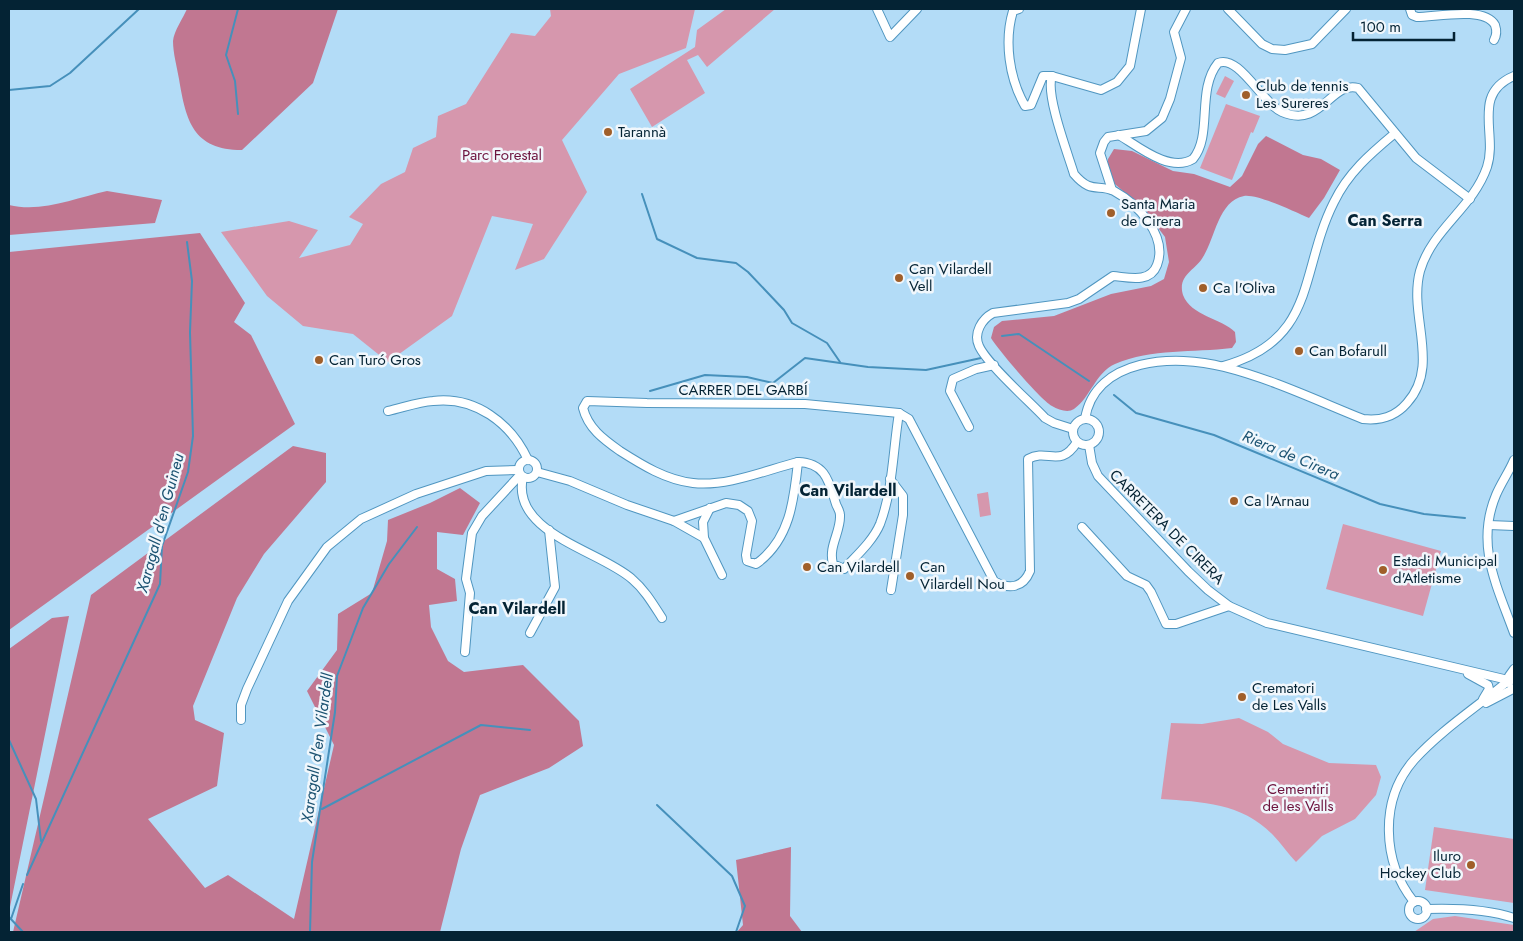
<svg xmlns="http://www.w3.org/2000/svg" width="1523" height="941" font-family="Jost,sans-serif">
	<rect width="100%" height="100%" fill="#b3dcf7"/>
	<g fill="#d697ad">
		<polygon points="550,9 695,9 686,48 619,74 562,140 587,192 544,259 515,270 533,224 492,216 452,316 388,362 353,334 303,326 267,296 221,232 289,221 318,230 299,258 350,245 363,224 349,217 381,184 405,172 413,148 436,137 438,116 466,104 511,33 535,36 551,16"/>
		<polygon points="726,9 775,9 707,67 698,55 687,60 705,93 652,127 630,89 695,47 697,30"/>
		<polygon points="1225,76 1234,81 1225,98 1216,94"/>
		<polygon points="1226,104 1260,116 1253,133 1251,132 1232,180 1200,168"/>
		<polygon points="988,492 991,515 980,517 977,494"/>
		<polygon points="1343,524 1441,551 1423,616 1326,589"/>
		<path d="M 1239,718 L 1268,732 L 1283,744 L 1329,763 L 1376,765 L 1381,777 L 1376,795 L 1355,819 L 1322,836 L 1296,862 C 1288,854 1281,843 1273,835 C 1242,803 1203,802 1161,799 L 1171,723 L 1202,724 Z"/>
		<polygon points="1434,827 1514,839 1514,903 1425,890"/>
		<polygon points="1455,916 1514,925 1514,932 1414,932 1433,919"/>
	</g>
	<g fill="#c17791">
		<path d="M 187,9 L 338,9 L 313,83 L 242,150 C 193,150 186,121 179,79 C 177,67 173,53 173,41 C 174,31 183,18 187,9 Z"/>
		<path d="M 1266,136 L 1303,155 L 1321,159 L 1340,170 L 1324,198 L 1309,218 C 1295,212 1258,194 1244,196 C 1218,201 1215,239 1203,257 C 1196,270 1177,275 1183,295 C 1191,316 1221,318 1235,332 L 1236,342 L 1232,348 C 1193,353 1152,348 1115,364 C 1095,373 1091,397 1074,409 C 1068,413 1059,410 1052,406 C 1040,399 999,351 991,338 L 994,327 L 1002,321 L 1054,316 L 1111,294 L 1151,286 L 1164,279 L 1169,262 L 1165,237 L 1143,208 L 1110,180 L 1107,170 L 1108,159 L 1114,149 L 1132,151 L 1173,171 L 1194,174 L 1230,187 L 1242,176 L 1258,144 Z"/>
		<path d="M 107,191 L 162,200 L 155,223 L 9,235 L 9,205 C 42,213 75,198 107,191 Z"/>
		<polygon points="200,233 245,303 234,322 251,335 295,424 9,630 9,252"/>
		<polygon points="293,446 326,453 326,482 264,554 237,598 193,706 195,720 224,733 217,786 148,819 205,888 228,875 294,919 334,745 307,691 337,650 338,614 372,593 387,541 388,520 430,503 460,488 480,503 463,535 437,532 437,569 455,579 457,601 429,605 431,627 448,661 464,672 523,665 579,721 583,746 549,768 480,795 461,849 440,932 13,932 91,595"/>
		<polygon points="69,616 10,907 9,912 9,649 52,618"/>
		<polygon points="791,847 790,916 802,932 737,932 743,925 736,860"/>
	</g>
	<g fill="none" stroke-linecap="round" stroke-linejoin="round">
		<g stroke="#4690bb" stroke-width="2">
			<polyline points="238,9 226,55 235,81 238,114"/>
			<polyline points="9,90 50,86 70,73 139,9"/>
			<polyline points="642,194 657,239 697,258 736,263 748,272 784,310 792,323 827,343 840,362"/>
			<polyline points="1002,336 1019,334 1089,381"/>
			<polyline points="650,391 705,375 747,377 773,383 805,358 868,367 926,370 981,358"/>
			<polyline points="1114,395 1136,413 1214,435 1380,504 1424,514 1465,518"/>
			<polyline points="9,740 36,799 41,841"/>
			<polyline points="657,805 732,876 745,906 736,932"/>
			<polyline points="322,809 481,725 530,730"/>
			<polyline points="27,875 160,584 162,546 188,472 193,436 190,332 192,281 187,242"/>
			<polyline points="9,917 23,932"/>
			<polyline points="11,919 23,884"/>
			<polyline points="310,932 312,862 335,712 337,676 363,608 389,564 417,527"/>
		</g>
		<g stroke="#5096c0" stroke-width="10">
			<g id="minor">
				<polyline points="877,9 890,37 917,9"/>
				<path d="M 1019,9 L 1013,11 C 1004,41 1009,78 1025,106 L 1031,105 L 1043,76 L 1052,76"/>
				<polyline points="1228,9 1262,44 1272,49 1285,50 1312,44 1346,9"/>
				<path d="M 1410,9 L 1412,15 L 1417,17 C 1436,17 1484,6 1495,25 C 1497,31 1497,35 1494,40"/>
				<path d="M 1119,135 C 1139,147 1170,173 1193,159 C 1213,135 1196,90 1218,63 C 1239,54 1262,103 1282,112 C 1322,129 1330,81 1358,88 L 1416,158 L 1470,199"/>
				<polyline points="1112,190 1100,153 1104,142 1108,137 1146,131 1162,118 1170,99 1181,58 1174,32 1186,9"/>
				<path d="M 1223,366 C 1318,340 1299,271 1334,202 C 1348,173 1370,154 1394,134"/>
				<path d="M 388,411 C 402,408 418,402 433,401 C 475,396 511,423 528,460"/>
				<circle cx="1086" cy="432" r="13"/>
				<path d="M 1085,419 C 1095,357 1176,354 1224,367 C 1272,379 1318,401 1363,419 C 1381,421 1395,417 1407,403 C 1441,365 1408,316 1420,271 C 1432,229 1473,208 1487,167 C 1498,134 1471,94 1514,76"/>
				<polyline points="969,427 950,391 953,379 976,369 994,365"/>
				<path d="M 1073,429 L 1054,423 L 1045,418 C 1030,402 987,364 979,346 C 973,333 982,319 993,313 L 1068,303 L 1079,299 L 1113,276 C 1127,277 1150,284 1157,265 C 1168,236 1138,204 1114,191 C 1098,183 1092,195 1074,174 C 1068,154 1045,94 1052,76 L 1101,90 L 1117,82 L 1130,66 L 1141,9"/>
				<polyline points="1089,445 1092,463 1098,476 1188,571 1208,590 1229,606 1267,623 1508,680"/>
				<circle cx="528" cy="469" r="9"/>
				<path d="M 1514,460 C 1509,472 1501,483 1496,495 C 1475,545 1497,586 1514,633"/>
				<path d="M 798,462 C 766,470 727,487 693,483 C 666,480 642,465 620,451 C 603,439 588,428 583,408 L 587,401 L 647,403 L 805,404 L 899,413"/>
				<polyline points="537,472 570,481 627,505 674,521 704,538 722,575"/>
				<path d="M 523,477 C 510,533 601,551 632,579 C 645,590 653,604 662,618"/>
				<polyline points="890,479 903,496 903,515 891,590"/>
				<path d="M 674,521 L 726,503 L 739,505 L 748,511 L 752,521 L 746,555 L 747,561 L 756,564 C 790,540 794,500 798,462 C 826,463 829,482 836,504 C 837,507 840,511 840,515 C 841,532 828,546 833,564 L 844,569 C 856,556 873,541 880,524 C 893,490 893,449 899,413 L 909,419 L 994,581 C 1009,590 1023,588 1030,571 L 1028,459 C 1048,448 1060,469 1077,442"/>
				<polyline points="1489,525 1514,526"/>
				<polyline points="1082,527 1127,576 1146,585 1151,592 1166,624 1176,624 1229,606"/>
				<polyline points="704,538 703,522 710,508"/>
				<polyline points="530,633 555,587 549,530"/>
				<polyline points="465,652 470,593 466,579 472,533 482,516 520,475"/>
				<polyline points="1468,674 1488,685 1489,689 1483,699"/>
				<polyline points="1509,683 1509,676 1514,669"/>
				<polyline points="1486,703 1513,689"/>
				<polyline points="241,720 241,705 247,689 288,601 327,547 361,519 416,494 486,471 518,470"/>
				<circle cx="1418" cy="910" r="9"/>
				<path d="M 1414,902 C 1382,862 1379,800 1414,760 C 1441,730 1477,707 1508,681"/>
				<path d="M 1426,909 C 1455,908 1487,909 1514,918"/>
			</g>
		</g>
		<use href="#minor" stroke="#fff" stroke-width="8"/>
	</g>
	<g fill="#a05f2a" stroke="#f1f7fc" stroke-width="2">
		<circle cx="1246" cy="95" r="5"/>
		<circle cx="608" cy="132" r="5"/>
		<circle cx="1111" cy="213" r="5"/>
		<circle cx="899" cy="278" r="5"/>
		<circle cx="1203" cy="288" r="5"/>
		<circle cx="1299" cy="351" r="5"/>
		<circle cx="319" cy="360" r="5"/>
		<circle cx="1234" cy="501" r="5"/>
		<circle cx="807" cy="567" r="5"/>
		<circle cx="1383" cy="570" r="5"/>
		<circle cx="910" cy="576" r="5"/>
		<circle cx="1242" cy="697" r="5"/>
		<circle cx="1471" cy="865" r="5"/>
	</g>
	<g text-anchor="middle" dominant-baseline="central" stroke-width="5" stroke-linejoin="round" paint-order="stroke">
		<g font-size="15" fill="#042334" stroke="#f1f7fc" text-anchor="start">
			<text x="1256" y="86">Club de tennis<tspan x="1256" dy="17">Les Sureres</tspan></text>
			<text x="618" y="132">Tarannà</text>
			<text x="1121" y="204">Santa Maria<tspan x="1121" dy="17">de Cirera</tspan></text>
			<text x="909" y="269">Can Vilardell<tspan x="909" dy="17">Vell</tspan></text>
			<text x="1213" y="288">Ca l'Oliva</text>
			<text x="1309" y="351">Can Bofarull</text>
			<text x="329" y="360">Can Turó Gros</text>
			<text x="1244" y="501">Ca l'Arnau</text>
			<text x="1393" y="561">Estadi Municipal<tspan x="1393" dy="17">d'Atletisme</tspan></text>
			<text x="817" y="567">Can Vilardell</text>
			<text x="920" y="567">Can<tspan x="920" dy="17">Vilardell Nou</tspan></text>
			<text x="1252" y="688">Crematori<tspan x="1252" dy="17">de Les Valls</tspan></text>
			<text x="1461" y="856" text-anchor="end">Iluro<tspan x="1461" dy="17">Hockey Club</tspan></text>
		</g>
		<g font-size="15" fill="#6d133e" stroke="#f1f7fc">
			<text x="502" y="155">Parc Forestal</text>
			<text x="1298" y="789">Cementiri<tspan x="1298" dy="17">de les Valls</tspan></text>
		</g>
		<g font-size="15" fill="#042334" stroke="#f1f7fc">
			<text x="743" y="390">CARRER DEL GARBÍ</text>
			<text transform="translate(1167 527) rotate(45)">CARRETERA DE CIRERA</text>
		</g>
		<g font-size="16" font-weight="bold" fill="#042334" stroke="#f1f7fc">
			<text x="1385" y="220">Can Serra</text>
			<text x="848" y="490">Can Vilardell</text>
			<text x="517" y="608">Can Vilardell</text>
		</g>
		<g font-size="16" font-style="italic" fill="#1c5372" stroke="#f1f7fc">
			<text transform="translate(1291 455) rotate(23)">Riera de Cirera</text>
			<text transform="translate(160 523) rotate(-75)">Xaragall d'en Guineu</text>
			<text transform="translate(317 748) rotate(-82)">Xaragall d'en Vilardell</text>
		</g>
	</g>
	<rect width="1523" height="941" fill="none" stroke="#042334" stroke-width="20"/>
	<path d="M1353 32v8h101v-8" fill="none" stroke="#042334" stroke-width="2.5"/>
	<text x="1360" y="32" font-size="15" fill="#042334" stroke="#f1f7fc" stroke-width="4" paint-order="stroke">100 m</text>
</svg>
